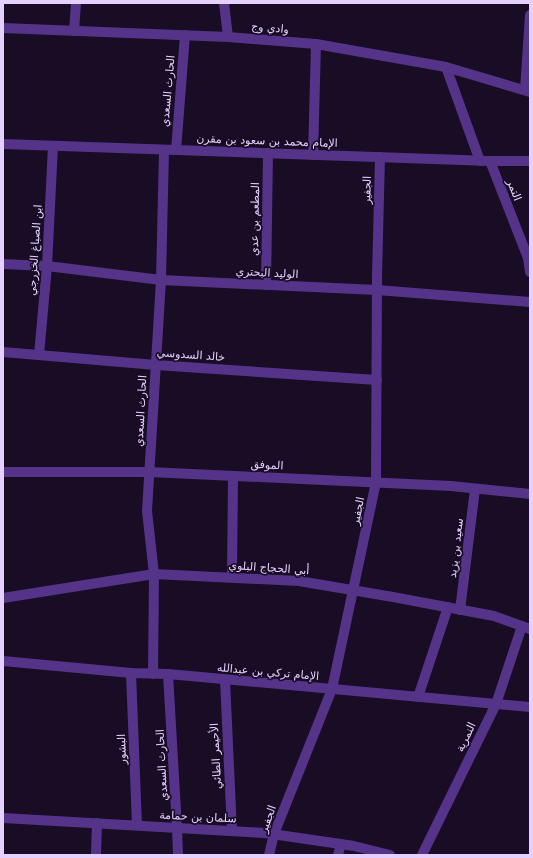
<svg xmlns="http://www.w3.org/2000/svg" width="533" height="858" font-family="'DejaVu Sans','Noto Sans Arabic',sans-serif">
	<rect width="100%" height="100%" fill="#190c25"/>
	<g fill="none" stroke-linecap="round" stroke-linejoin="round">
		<g stroke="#543389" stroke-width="10">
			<polyline points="224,3 228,37"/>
			<polyline points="3,28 228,37 316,44 446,67 530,92"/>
			<polyline points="74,31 76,3"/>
			<polyline points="446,67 480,161"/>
			<polyline points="525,90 530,15"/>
			<polyline points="176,150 185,35"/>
			<polyline points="313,155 316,44"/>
			<polyline points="3,264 47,266 161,280 377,290 530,302"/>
			<polyline points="266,285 268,153"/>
			<polyline points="3,352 156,365 377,380"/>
			<polyline points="39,355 47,266 53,146"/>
			<polyline points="3,472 149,472 451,486 530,494"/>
			<polyline points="232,577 233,476"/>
			<polyline points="3,598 154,574 299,581 393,597 494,616 530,629"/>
			<polyline points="460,610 475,489"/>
			<polyline points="3,661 131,673 168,674 530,707"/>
			<polyline points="131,673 137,825"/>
			<polyline points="153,674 154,574 147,511 161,280 164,150"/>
			<polyline points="168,674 177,828 178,855"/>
			<polyline points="225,680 232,831"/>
			<polyline points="418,697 448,607"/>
			<polyline points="3,818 265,833 354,846 390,855"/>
			<polyline points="96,855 97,823"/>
			<polyline points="269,855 274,834 332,689 376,482 377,276 380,157"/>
			<polyline points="338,855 341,844"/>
			<polyline points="422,855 496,704 522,626"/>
		</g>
		<g stroke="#543389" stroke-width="10">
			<polyline points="3,144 490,161 530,161"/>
			<polyline points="490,161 528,258 530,272"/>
		</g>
	</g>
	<g text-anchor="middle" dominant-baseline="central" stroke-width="3.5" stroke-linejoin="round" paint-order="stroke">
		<g font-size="11" fill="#e6d0ff" stroke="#190c25">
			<text transform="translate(270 28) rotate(5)">وادي وج</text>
			<text transform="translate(168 91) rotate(-85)">الحارث السعدي</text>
			<text transform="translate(267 141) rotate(2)">الإمام محمد بن سعود بن مقرن</text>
			<text transform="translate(367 190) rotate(-89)">الجفير</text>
			<text transform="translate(514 190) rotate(69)">التمر</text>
			<text transform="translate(255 219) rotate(-89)">المطعم بن عدي</text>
			<text transform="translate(35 250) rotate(-86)">ابن الصباغ الخزرجي</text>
			<text transform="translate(267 273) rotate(3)">الوليد البحتري</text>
			<text transform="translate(191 355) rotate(4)">خالد السدوسي</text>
			<text transform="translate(141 411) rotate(-87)">الحارث السعدي</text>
			<text transform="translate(267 465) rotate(3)">الموفق</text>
			<text transform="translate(358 511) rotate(-78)">الجفير</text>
			<text transform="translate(456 548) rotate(-83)">سعيد بن يزيد</text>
			<text transform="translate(269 568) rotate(4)">أبي الحجاج البلوي</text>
			<text transform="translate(268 672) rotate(5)">الإمام تركي بن عبدالله</text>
			<text transform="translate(466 737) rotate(-64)">النمرية</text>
			<text transform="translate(122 749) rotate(-92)">البشور</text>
			<text transform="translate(216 756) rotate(-93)">الأحيمر الطائي</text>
			<text transform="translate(162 765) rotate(-93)">الحارث السعدي</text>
			<text transform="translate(198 817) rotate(3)">سلمان بن حمامة</text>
			<text transform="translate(268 819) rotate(-70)">الجفير</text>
		</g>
	</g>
	<rect width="533" height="858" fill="none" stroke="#e6d0ff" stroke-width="8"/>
</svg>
